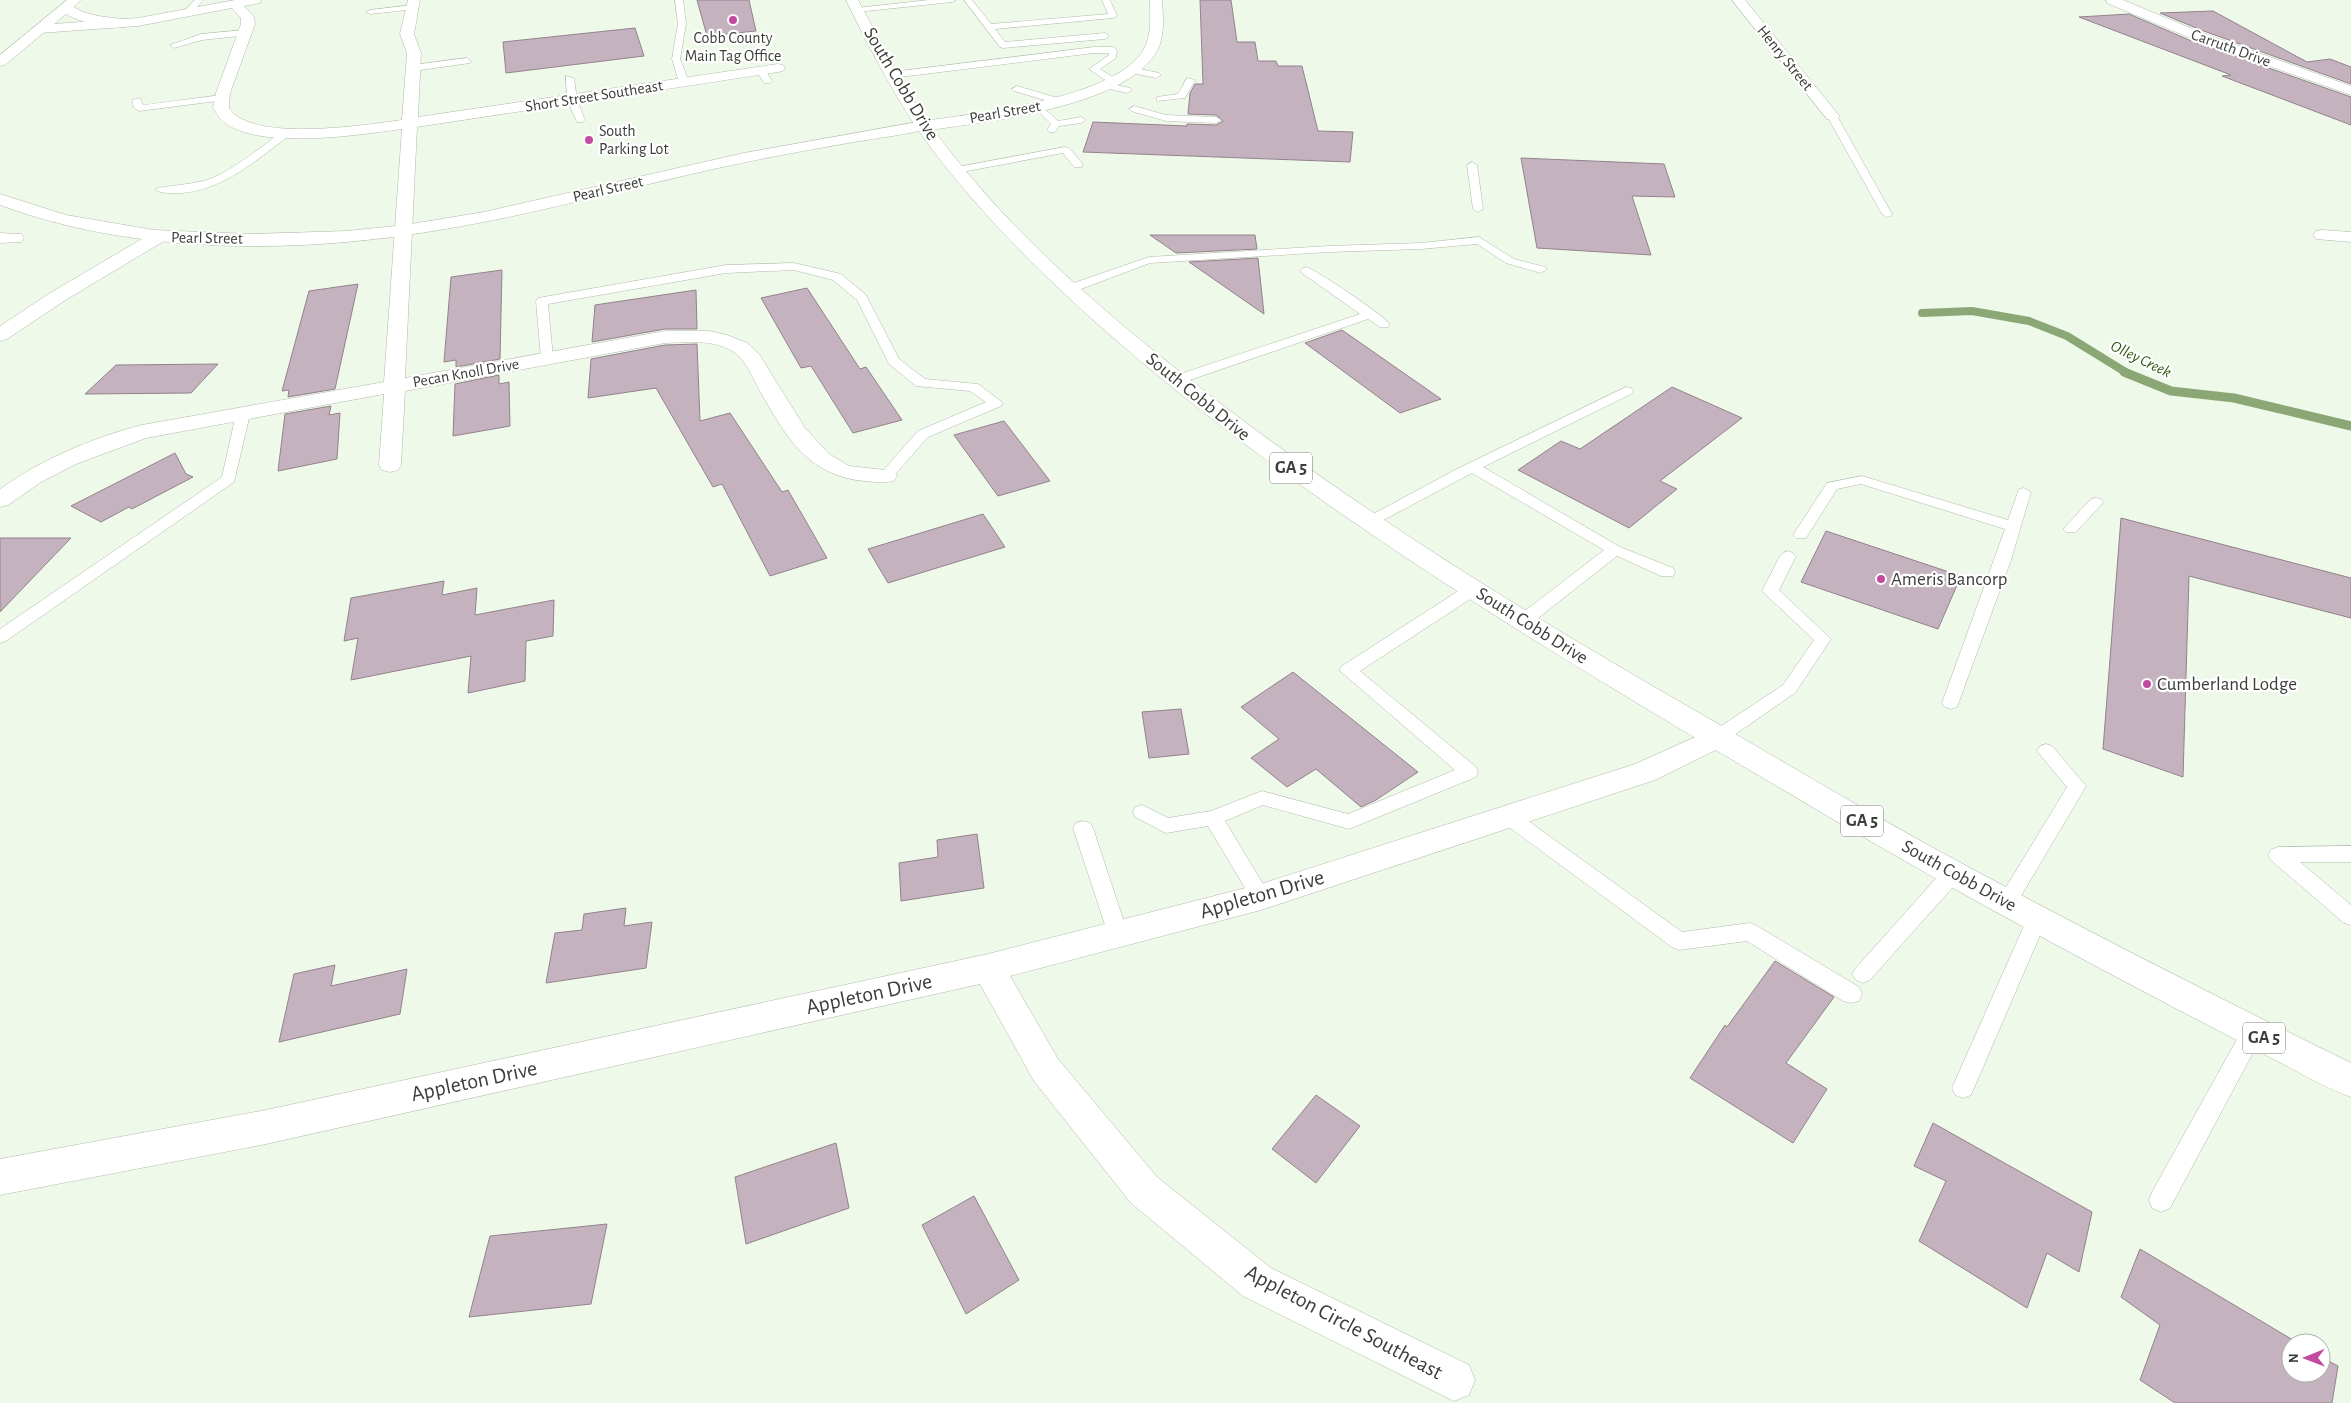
<svg xmlns="http://www.w3.org/2000/svg" width="2351" height="1403" font-family="'Alegreya Sans',sans-serif">
	<rect width="100%" height="100%" fill="#eff9e9"/>
	<g fill="none" stroke-linecap="round" stroke-linejoin="round">
		<polyline stroke="#8ba776" stroke-width="8" points="1922,313 1972,311 2029,321 2067,336 2127,373"/>
		<polyline stroke="#8ba776" stroke-width="9" points="2124,372 2171,391 2234,398 2351,426"/>
	</g>
	<g fill="#c4b3be" stroke="#92828c">
		<polygon points="697,0 749,0 756,31 707,36"/>
		<polygon points="1200,0 1231,0 1237,42 1255,42 1258,61 1276,61 1278,66 1302,66 1318,131 1353,132 1350,162 1083,152 1093,122 1187,126 1187,124 1216,125 1223,121 1216,115 1188,114 1190,93 1195,84 1203,84"/>
		<polygon points="2213,11 2307,62 2330,59 2351,67 2351,84 2201,30 2160,13"/>
		<polygon points="2129,14 2189,40 2351,97 2351,125 2222,76 2231,75 2079,17"/>
		<polygon points="635,28 644,56 506,73 503,42"/>
		<polygon points="1521,158 1664,164 1675,197 1632,196 1651,255 1537,248"/>
		<polygon points="1150,235 1255,235 1257,249 1176,253"/>
		<polygon points="1258,258 1264,314 1189,262"/>
		<polygon points="502,270 500,359 456,367 456,360 444,362 451,277"/>
		<polygon points="358,284 335,389 288,397 289,390 282,391 309,291"/>
		<polygon points="807,288 860,369 866,367 902,420 853,433 811,366 801,368 761,298"/>
		<polygon points="696,290 697,329 665,329 592,342 595,305"/>
		<polygon points="1342,330 1441,399 1400,413 1305,343"/>
		<polygon points="697,344 700,421 730,413 782,492 788,490 827,558 770,576 722,484 713,487 656,388 588,398 591,359 665,345"/>
		<polygon points="218,364 191,393 85,394 116,365"/>
		<polygon points="499,375 499,384 509,382 510,426 453,436 455,384"/>
		<polygon points="1672,387 1742,418 1660,481 1677,489 1629,528 1518,470 1561,441 1580,449"/>
		<polygon points="331,406 329,415 340,413 337,459 278,471 285,414"/>
		<polygon points="1004,421 1050,481 998,496 954,435"/>
		<polygon points="175,453 186,474 193,477 132,509 129,507 101,522 71,506"/>
		<polygon points="983,514 1005,547 888,583 868,549"/>
		<polygon points="2121,518 2351,578 2351,618 2189,576 2183,777 2103,749"/>
		<polygon points="1826,531 1961,576 1938,629 1801,582"/>
		<polygon points="0,538 71,538 0,612"/>
		<polygon points="444,581 442,595 477,588 475,615 554,600 553,636 526,641 525,681 468,693 471,656 351,680 358,638 344,641 351,598"/>
		<polygon points="1293,672 1418,772 1376,800 1361,807 1316,769 1287,787 1251,758 1279,739 1241,707"/>
		<polygon points="1181,709 1189,754 1149,758 1142,712"/>
		<polygon points="977,834 984,888 901,901 899,863 938,857 937,840"/>
		<polygon points="626,908 624,926 652,922 646,968 546,983 555,933 582,930 584,914"/>
		<polygon points="1775,961 1834,997 1786,1063 1827,1089 1793,1143 1690,1078 1725,1025 1727,1027"/>
		<polygon points="335,965 331,986 407,969 400,1014 279,1042 294,974"/>
		<polygon points="1316,1095 1360,1126 1316,1183 1272,1149"/>
		<polygon points="1933,1123 2092,1212 2079,1272 2047,1253 2027,1308 1919,1241 1946,1181 1914,1166"/>
		<polygon points="836,1143 849,1208 746,1244 735,1177"/>
		<polygon points="974,1196 1019,1280 966,1314 922,1225"/>
		<polygon points="607,1224 591,1304 469,1317 490,1236"/>
		<polygon points="2140,1249 2298,1343 2291,1343 2291,1373 2321,1373 2321,1357 2338,1366 2332,1403 2175,1403 2140,1380 2160,1325 2121,1297"/>
	</g>
	<g fill="none" stroke-linecap="round" stroke-linejoin="round">
		<g stroke="#afb9a9" stroke-width="1">
			<g id="service">
				<polygon points="195,0 203,0 189,16 183,16 183,12"/>
				<polygon points="675,0 683,0 686,24 680,59 689,82 684,85 679,82 672,59 678,24"/>
				<polygon points="929,0 956,0 952,2 857,12 853,10 857,8"/>
				<polygon points="964,0 972,0 991,24 1108,14 1102,0 1110,0 1117,16 1113,18 995,29 1005,42 1105,33 1109,36 1105,39 1003,48 1000,47"/>
				<polygon points="413,5 417,7 416,9 370,14 366,12 370,10"/>
				<polygon points="245,30 249,33 248,35 202,40 174,48 170,45 201,34"/>
				<polygon points="1094,47 1113,47 1117,50 1116,58 1100,69 1116,79 1116,83 1110,83 1089,69 1109,55 1109,53 1094,53 892,78 887,75 892,72"/>
				<polygon points="467,58 471,61 470,63 413,71 408,68 413,65"/>
				<polygon points="1131,67 1159,73 1161,75 1156,78 1128,72 1128,68"/>
				<polygon points="758,68 764,68 772,81 770,83 764,83 756,70"/>
				<polygon points="566,76 574,78 577,100 585,120 583,122 577,122 567,100"/>
				<polygon points="1187,78 1195,80 1185,98 1157,101 1157,97 1178,94"/>
				<polygon points="1104,82 1130,88 1132,90 1127,93 1101,87 1101,83"/>
				<polygon points="1017,86 1061,99 1063,101 1058,104 1014,91 1012,89"/>
				<polygon points="222,95 227,98 225,100 139,111 134,108 132,100 140,98 143,105"/>
				<polygon points="1038,103 1058,121 1081,117 1086,120 1081,123 1059,126 1055,132 1049,132 1047,130 1051,124 1033,106"/>
				<polygon points="1134,106 1166,115 1216,117 1221,120 1216,123 1166,121 1131,111 1129,109"/>
				<polygon points="1832,113 1837,116 1892,214 1891,216 1887,217 1882,214 1827,116"/>
				<path d="M 288,129 L 291,130 L 291,134 C 258,159 218,195 173,193 C 166,193 159,193 155,189 C 157,187 196,184 207,180 C 227,173 245,159 263,146 C 270,141 279,132 288,129 Z"/>
				<polygon points="1065,147 1069,148 1082,163 1082,167 1074,167 1063,153 957,173 952,170 957,167"/>
				<polygon points="1472,162 1477,165 1483,209 1478,212 1473,209 1467,165"/>
				<polygon points="1479,237 1514,259 1545,267 1547,269 1541,273 1506,263 1477,244 1421,249 1329,252 1150,263 1073,292 1069,293 1063,289 1065,286 1149,257 1329,246 1421,243"/>
				<polygon points="794,263 841,274 866,295 899,359 925,379 978,384 1003,403 1001,406 928,437 891,479 881,479 879,476 881,473 918,431 986,402 970,391 916,386 889,364 857,300 833,280 794,270 726,273 548,304 553,358 547,362 541,358 536,301 538,298 726,265"/>
				<path d="M 1306,267 C 1317,270 1383,315 1390,324 L 1388,327 L 1380,327 L 1368,319 L 1181,383 L 1171,383 L 1169,380 L 1171,377 L 1360,314 L 1302,273 L 1300,271 L 1302,269 Z"/>
				<polygon points="1626,387 1631,388 1633,391 1631,394 1483,467 1620,547 1673,568 1675,572 1673,576 1661,576 1617,556 1528,626 1516,626 1514,622 1516,618 1604,550 1472,473 1374,525 1369,527 1361,522 1364,519 1455,470"/>
				<polygon points="243,410 250,414 234,482 6,641 0,643 0,629 222,477 236,414"/>
				<polygon points="1862,476 2008,520 2019,489 2024,488 2031,492 2011,560 1957,707 1951,709 1945,707 1942,703 2005,529 1861,484 1837,489 1806,538 1796,538 1793,535 1827,483"/>
				<polygon points="2096,498 2101,499 2103,502 2101,505 2076,532 2066,532 2063,529 2066,526 2091,499"/>
				<polygon points="1788,551 1793,553 1796,556 1779,590 1831,639 1795,693 1724,742 1718,744 1712,742 1709,737 1712,732 1783,685 1814,640 1762,591 1780,556 1783,553"/>
				<polygon points="1472,585 1478,586 1480,590 1478,594 1360,671 1476,767 1478,772 1476,777 1349,829 1263,805 1225,821 1271,897 1268,903 1261,905 1254,903 1208,826 1166,833 1135,817 1133,812 1135,807 1142,805 1168,818 1211,811 1262,791 1348,814 1455,770 1339,670 1342,666 1466,586"/>
				<polygon points="2046,744 2052,746 2086,786 2014,908 2007,910 2000,908 1997,902 2067,787 2037,751 2040,746"/>
				<polygon points="1509,810 1516,812 1682,932 1750,923 1757,926 1859,987 1862,994 1859,1001 1851,1003 1843,1001 1747,941 1679,950 1672,947 1502,822 1499,817 1502,812"/>
				<polygon points="1083,821 1090,823 1093,828 1128,934 1125,940 1118,943 1111,940 1108,934 1073,828 1076,823"/>
				<polygon points="2351,846 2351,862 2300,862 2351,905 2351,925 2344,923 2271,860 2268,855 2271,850 2278,847"/>
				<polygon points="1953,865 1960,867 1963,873 1960,879 1870,980 1863,983 1856,980 1852,974 1856,968 1946,867"/>
				<polygon points="2037,911 2044,913 2047,919 1974,1088 1971,1095 1963,1098 1955,1095 1952,1088 2027,919 2030,913"/>
				<polygon points="2253,1022 2261,1025 2264,1032 2170,1208 2161,1212 2152,1208 2149,1200 2152,1192 2245,1025"/>
			</g>
		</g>
		<g stroke="#afb9a9" stroke-width="1">
			<g id="minor">
				<path d="M 235,0 L 261,0 L 260,3 L 244,6 L 254,17 L 255,24 L 230,93 L 229,108 C 251,143 365,125 402,120 L 407,53 L 400,34 L 408,0 L 420,0 L 414,34 L 421,53 L 418,117 L 778,64 L 783,65 L 785,68 L 783,71 L 778,72 L 417,127 L 405,378 L 665,331 L 709,331 L 727,335 L 747,343 L 759,354 L 805,428 L 829,454 L 849,466 L 894,471 L 897,476 L 894,481 C 884,483 874,482 864,481 C 808,476 785,436 760,391 C 752,377 746,359 732,351 C 712,339 687,342 665,343 L 405,391 L 401,465 L 398,470 L 390,472 L 382,470 L 379,465 L 384,394 L 146,438 L 76,464 L 41,482 L 8,505 L 0,507 L 0,489 C 42,459 92,438 142,425 L 384,382 L 402,129 C 359,135 265,149 228,125 C 221,121 218,115 213,108 L 216,93 L 241,24 L 241,18 L 232,8 L 138,26 L 39,33 L 32,29 L 39,25 L 138,18 Z"/>
				<path d="M 1150,0 L 1162,0 C 1163,16 1165,34 1158,49 C 1128,108 982,122 923,131 L 915,126 L 923,121 C 974,114 1118,98 1144,49 C 1152,34 1150,16 1150,0 Z"/>
				<polygon points="1732,0 1745,0 1837,113 1840,116 1837,119 1827,119"/>
				<polygon points="2106,0 2123,0 2200,32 2351,86 2351,95 2190,38 2107,3"/>
				<polygon points="2322,230 2351,232 2351,242 2316,239 2313,235 2316,231"/>
				<polygon points="158,232 164,233 167,237 164,241 64,301 7,339 0,341 0,326 50,293 152,233"/>
				<polygon points="0,233 21,234 24,238 21,242 0,243"/>
				<polygon points="1718,727 1728,730 1732,737 1728,744 1655,780 1261,910 1010,976 1058,1059 1157,1177 1271,1268 1469,1365 1475,1380 1469,1395 1454,1401 1243,1296 1131,1203 1034,1081 980,984 266,1144 0,1195 0,1159 266,1110 988,954 1261,884 1635,764"/>
			</g>
		</g>
		<g stroke="#afb9a9" stroke-width="1">
			<g id="tertiary">
				<path d="M 67,0 L 81,0 L 74,7 C 92,20 126,16 133,23 C 122,34 78,22 66,14 L 5,65 L 0,66 L 0,55 Z"/>
				<path d="M 923,121 L 931,126 L 928,129 C 904,135 878,138 854,142 C 808,150 763,158 718,168 C 627,188 537,214 445,229 C 302,254 138,256 0,205 L 0,194 L 66,215 L 154,230 L 250,234 L 347,231 L 405,225 L 484,212 L 744,153 Z"/>
			</g>
		</g>
		<g stroke="#afb9a9" stroke-width="1">
			<path id="primary" d="M 846,0 L 858,0 C 882,44 904,89 933,129 C 1001,222 1089,300 1179,371 C 1342,501 1520,610 1701,714 C 1777,758 1852,803 1928,845 C 2067,921 2209,993 2351,1063 L 2351,1097 C 2327,1088 2305,1076 2283,1064 C 2246,1045 2210,1026 2173,1007 C 2055,945 1939,882 1824,814 C 1601,682 1375,551 1173,388 C 1085,316 1000,239 931,148 C 897,102 871,51 846,0 Z"/>
		</g>
		<use href="#service" fill="#fff" fill-rule="evenodd"/>
		<use href="#minor" fill="#fff" fill-rule="evenodd"/>
		<use href="#tertiary" fill="#fff" fill-rule="evenodd"/>
		<use href="#primary" fill="#fff" fill-rule="evenodd"/>
	</g>
	<g fill="#c24ba1" stroke="#fff" stroke-width="2">
		<circle cx="733" cy="20" r="5"/>
		<circle cx="589" cy="140" r="5"/>
		<circle cx="1881" cy="579" r="5"/>
		<circle cx="2147" cy="684" r="5"/>
	</g>
	<g text-anchor="middle" dominant-baseline="central" stroke-width="4.5" stroke-linejoin="round" paint-order="stroke">
		<g font-size="16" fill="#3b3e38" stroke="#fff">
			<text x="733" y="38">Cobb County<tspan x="733" dy="18">Main Tag Office</tspan></text>
			<text x="599" y="131" text-anchor="start">South<tspan x="599" dy="18">Parking Lot</tspan></text>
		</g>
		<g font-size="16" fill="#3b3e38" stroke="#fff">
			<text transform="translate(2231 48) rotate(20)">Carruth Drive</text>
			<text transform="translate(1785 58) rotate(51)">Henry Street</text>
			<text transform="translate(594 96) rotate(-9)">Short Street Southeast</text>
			<text transform="translate(1005 112) rotate(-10)">Pearl Street</text>
			<text transform="translate(608 189) rotate(-13)">Pearl Street</text>
			<text transform="translate(207 238) rotate(1)">Pearl Street</text>
			<text transform="translate(466 373) rotate(-10)">Pecan Knoll Drive</text>
		</g>
		<g font-size="16" font-style="italic" fill="#30520a" stroke="#fff">
			<text transform="translate(2141 359) rotate(26)">Olley Creek</text>
		</g>
		<g fill="#fff" stroke="#767874" stroke-width="1">
			<rect x="1270" y="452.5" width="42" height="31" rx="4"/>
			<rect x="1841" y="805.5" width="42" height="31" rx="4"/>
			<rect x="2243" y="1022.5" width="42" height="31" rx="4"/>
		</g>
		<g font-size="18" font-weight="bold" fill="#3b3e38">
			<text x="1291" y="468">GA 5</text>
			<text x="1862" y="821">GA 5</text>
			<text x="2264" y="1038">GA 5</text>
		</g>
		<g font-size="19" fill="#3b3e38" stroke="#fff">
			<text transform="translate(901 84) rotate(59)">South Cobb Drive</text>
			<text transform="translate(1198 397) rotate(39)">South Cobb Drive</text>
			<text transform="translate(1532 626) rotate(32)">South Cobb Drive</text>
			<text transform="translate(1959 876) rotate(29)">South Cobb Drive</text>
		</g>
		<g font-size="19" fill="#3b3e38" stroke="#fff" text-anchor="start">
			<text x="1891" y="579">Ameris Bancorp</text>
			<text x="2157" y="684">Cumberland Lodge</text>
		</g>
		<g font-size="22" fill="#3b3e38" stroke="#fff">
			<text transform="translate(1262 894) rotate(-16)">Appleton Drive</text>
			<text transform="translate(869 994) rotate(-12)">Appleton Drive</text>
			<text transform="translate(474 1081) rotate(-12)">Appleton Drive</text>
			<text transform="translate(1344 1322) rotate(28)">Appleton Circle Southeast</text>
		</g>
	</g>
	<g transform="translate(2306 1358) rotate(269)"><circle r="24" fill="#ffffff" stroke="#b1b2af"/>
	<path d="M0-4L9 19L0 12L-9 19Z" fill="#c24ba1"/>
	<text y="-8" font-size="14" font-weight="bold" text-anchor="middle" fill="#3b3e38">N</text>
	</g>
</svg>
